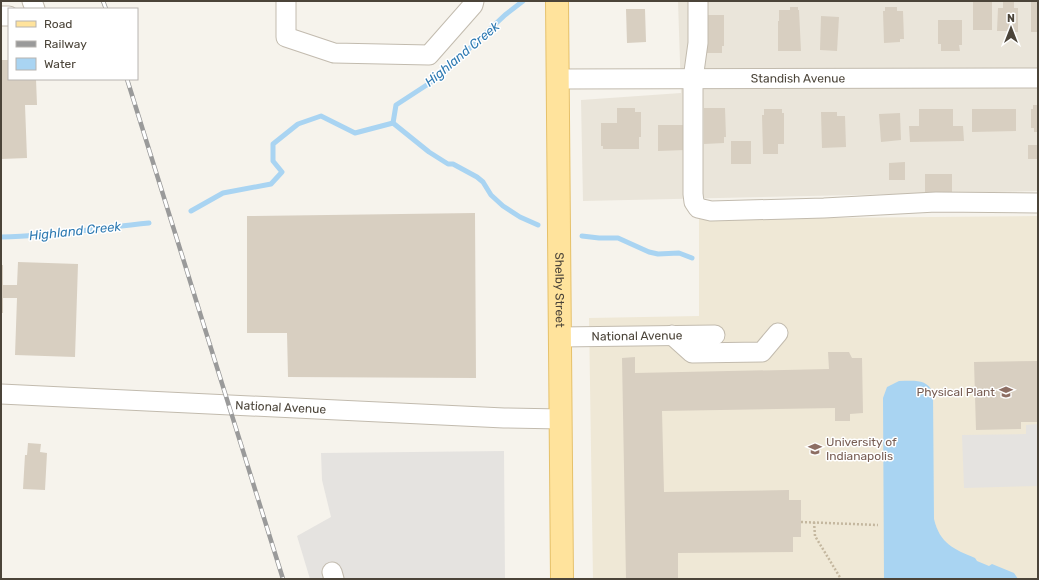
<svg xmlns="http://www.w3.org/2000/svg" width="1039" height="580" font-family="Rubik,sans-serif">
	<rect width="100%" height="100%" fill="#f6f3ec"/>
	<polygon fill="#eae5da" points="678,1 1038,1 1038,191 583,201 581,100 681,93"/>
	<polygon fill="#efe8d6" points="1038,216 1038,579 593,579 589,318 699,316 699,219"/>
	<g fill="#e5e3e0">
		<polygon points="1038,424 1038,486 964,488 962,435 1026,434 1026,425"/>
		<polygon points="504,451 505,579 310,579 297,536 331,517 322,480 321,453"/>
	</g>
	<path fill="#a9d4f2" d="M 899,381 C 913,381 927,378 933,393 L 934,519 C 940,544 954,549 975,558 L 977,561 L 989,566 L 992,564 L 1014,573 L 1018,579 L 884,579 L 883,398 L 887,387 Z"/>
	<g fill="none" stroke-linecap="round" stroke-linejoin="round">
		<g stroke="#a9d4f2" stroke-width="5">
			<polyline points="393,123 396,105 439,77 505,15 523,1"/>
			<polyline points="393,123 429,152 448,164 453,164 477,177 483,182 491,195 503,206 520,217 538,225"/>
			<polyline points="191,211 223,193 271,184 282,172 273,161 273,144 298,124 321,116 355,133 393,123"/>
			<polyline points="582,236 599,238 618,238 649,252 658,254 679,253 692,258"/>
			<path d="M 1,237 C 51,236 100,228 149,223"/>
		</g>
	</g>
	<g fill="#d8cfc1">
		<rect x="973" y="1" width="19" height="29"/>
		<rect x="1031" y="1" width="7" height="31"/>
		<polygon points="1003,2 1014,2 1014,8 1018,8 1018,32 1015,32 1015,35 1007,35 1007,31 997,31 998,8 1003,8"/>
		<polygon points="790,7 798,7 798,10 799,10 801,51 778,51 778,21 779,21 779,10 790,10"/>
		<polygon points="885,7 897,7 897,11 903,11 904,39 900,39 900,42 884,43 883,11 885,11"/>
		<polygon points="626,9 645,9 646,42 627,43"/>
		<polygon points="701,15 724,15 724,46 722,46 722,53 703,53"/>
		<polygon points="821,16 839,17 837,51 820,50"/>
		<polygon points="938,20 962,20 962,45 959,45 960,51 941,51 941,44 938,44"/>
		<polygon points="1,60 9,60 9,79 36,79 37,105 25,105 27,158 1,159"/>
		<polygon points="1033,105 1038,105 1038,132 1034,132 1034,128 1031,128 1031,109 1033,109"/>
		<polygon points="617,108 635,108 635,112 641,112 641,137 639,137 639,149 603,149 603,146 601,146 601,123 617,123"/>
		<polygon points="704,108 725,108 726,137 724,137 724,143 704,144"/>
		<polygon points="764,109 782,109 782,113 784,113 784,144 778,144 778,154 763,154 762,115 764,115"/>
		<polygon points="919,109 953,109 953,126 963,126 964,141 910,142 909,126 919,126"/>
		<polygon points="972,109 1016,109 1016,131 972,132"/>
		<polygon points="821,112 837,112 837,116 845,116 846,147 822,148"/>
		<polygon points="900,113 901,140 881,142 879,114"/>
		<polygon points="658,125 686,125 686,150 658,151"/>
		<rect x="731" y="141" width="20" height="23"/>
		<rect x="1028" y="145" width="10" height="14"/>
		<polygon points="905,162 905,180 889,180 889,163"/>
		<polygon points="925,174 952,174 952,192 925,193"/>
		<polygon points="475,213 476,378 288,377 287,333 247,333 247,216"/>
		<polygon points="18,262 78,264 75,357 15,355 17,298 3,298 3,313 1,313 1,265 3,265 3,285 17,285"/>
		<polygon points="828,352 849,352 852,358 862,358 863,413 850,414 850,421 835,421 835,408 662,411 664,492 789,490 789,500 801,500 801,537 793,537 793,552 678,553 678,579 626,579 622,358 635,357 635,373 829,369"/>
		<polygon points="1038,361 1038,422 1021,422 1021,429 976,430 974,362"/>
		<polygon points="28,443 41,444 40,452 47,453 45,490 23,489 25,455 27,455"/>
	</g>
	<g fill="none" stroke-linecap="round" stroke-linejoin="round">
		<g stroke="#c2bbae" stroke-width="21">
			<g id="minor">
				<polyline points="32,1 35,9"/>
				<polyline points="286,1 286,37 334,53 429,55 473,5 474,1"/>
				<polyline points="698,1 698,43 693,79 693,194 694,202 698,208 711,211 824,208 936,202 1038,203"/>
				<polyline points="1,16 9,16"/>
				<path id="s1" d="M 558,79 L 1038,78"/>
				<polyline points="672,335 692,353 762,352 778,333"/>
				<path id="s2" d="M 560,337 L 715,335"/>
				<path id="s3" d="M 1,394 L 504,418 L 561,419"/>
				<polyline points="332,572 334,579"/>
			</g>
		</g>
		<g stroke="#e6c16a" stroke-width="24">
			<g id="major">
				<path id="s4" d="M 557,1 L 562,579"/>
			</g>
		</g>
		<g stroke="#c4b79f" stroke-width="2.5" stroke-dasharray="2 2" stroke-linecap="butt">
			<polyline points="801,522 878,525"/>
			<polyline points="814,522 815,536 841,579"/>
		</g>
		<use href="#minor" stroke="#fff" stroke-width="19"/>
		<use href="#major" stroke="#ffe39c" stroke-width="22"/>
		<g stroke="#9a9a9a" stroke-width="4.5">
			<g id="rail">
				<polyline points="103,1 106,9"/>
				<polyline points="127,79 283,579"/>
			</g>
		</g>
		<use href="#rail" stroke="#fff" stroke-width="3" stroke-dasharray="9" stroke-linecap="butt"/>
	</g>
	<defs>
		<g id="university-bare" transform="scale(1.08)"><path d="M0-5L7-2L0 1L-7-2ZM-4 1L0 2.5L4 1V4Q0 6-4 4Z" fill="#8d6e63" stroke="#fff" stroke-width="2.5" paint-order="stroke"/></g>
	</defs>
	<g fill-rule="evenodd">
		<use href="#university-bare" x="1006" y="392"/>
		<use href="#university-bare" x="815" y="449"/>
	</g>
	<g text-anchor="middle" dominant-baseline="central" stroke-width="3" stroke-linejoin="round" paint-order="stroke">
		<g font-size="12" fill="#4b4439" stroke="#fff">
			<text stroke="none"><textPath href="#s1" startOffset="240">Standish Avenue</textPath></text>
			<text stroke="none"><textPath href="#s4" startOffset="289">Shelby Street</textPath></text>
			<text stroke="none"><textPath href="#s2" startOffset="77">National Avenue</textPath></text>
			<text stroke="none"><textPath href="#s3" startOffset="280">National Avenue</textPath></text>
		</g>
		<g font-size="12" fill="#785e54" stroke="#fff" text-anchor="end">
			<text x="995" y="392">Physical Plant</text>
			<text x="826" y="442" text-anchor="start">University of<tspan x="826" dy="14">Indianapolis</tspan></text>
		</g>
		<g font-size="13" font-style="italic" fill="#2e7ab2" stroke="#fff">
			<text transform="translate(462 54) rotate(-40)">Highland Creek</text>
			<text transform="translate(75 231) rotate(-6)">Highland Creek</text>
		</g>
	</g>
	<rect width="1039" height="580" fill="none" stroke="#4b4439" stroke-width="4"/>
	<rect x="8" y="8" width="130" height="72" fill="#ffffff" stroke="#b7b4b0"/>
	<rect x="16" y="21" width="20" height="6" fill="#ffe39c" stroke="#b7b4b0"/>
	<text x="44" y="28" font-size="12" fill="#4b4439">Road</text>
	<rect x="16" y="41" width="20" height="6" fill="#9a9a9a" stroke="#b7b4b0"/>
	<text x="44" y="48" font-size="12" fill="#4b4439">Railway</text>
	<rect x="16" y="58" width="20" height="12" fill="#a9d4f2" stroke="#b7b4b0"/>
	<text x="44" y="68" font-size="12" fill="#4b4439">Water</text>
	<g transform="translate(1011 28)" stroke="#ffffff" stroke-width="3" paint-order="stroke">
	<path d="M0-3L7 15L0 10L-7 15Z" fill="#4b4439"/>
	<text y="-6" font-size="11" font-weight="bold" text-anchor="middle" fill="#4b4439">N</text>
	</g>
</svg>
